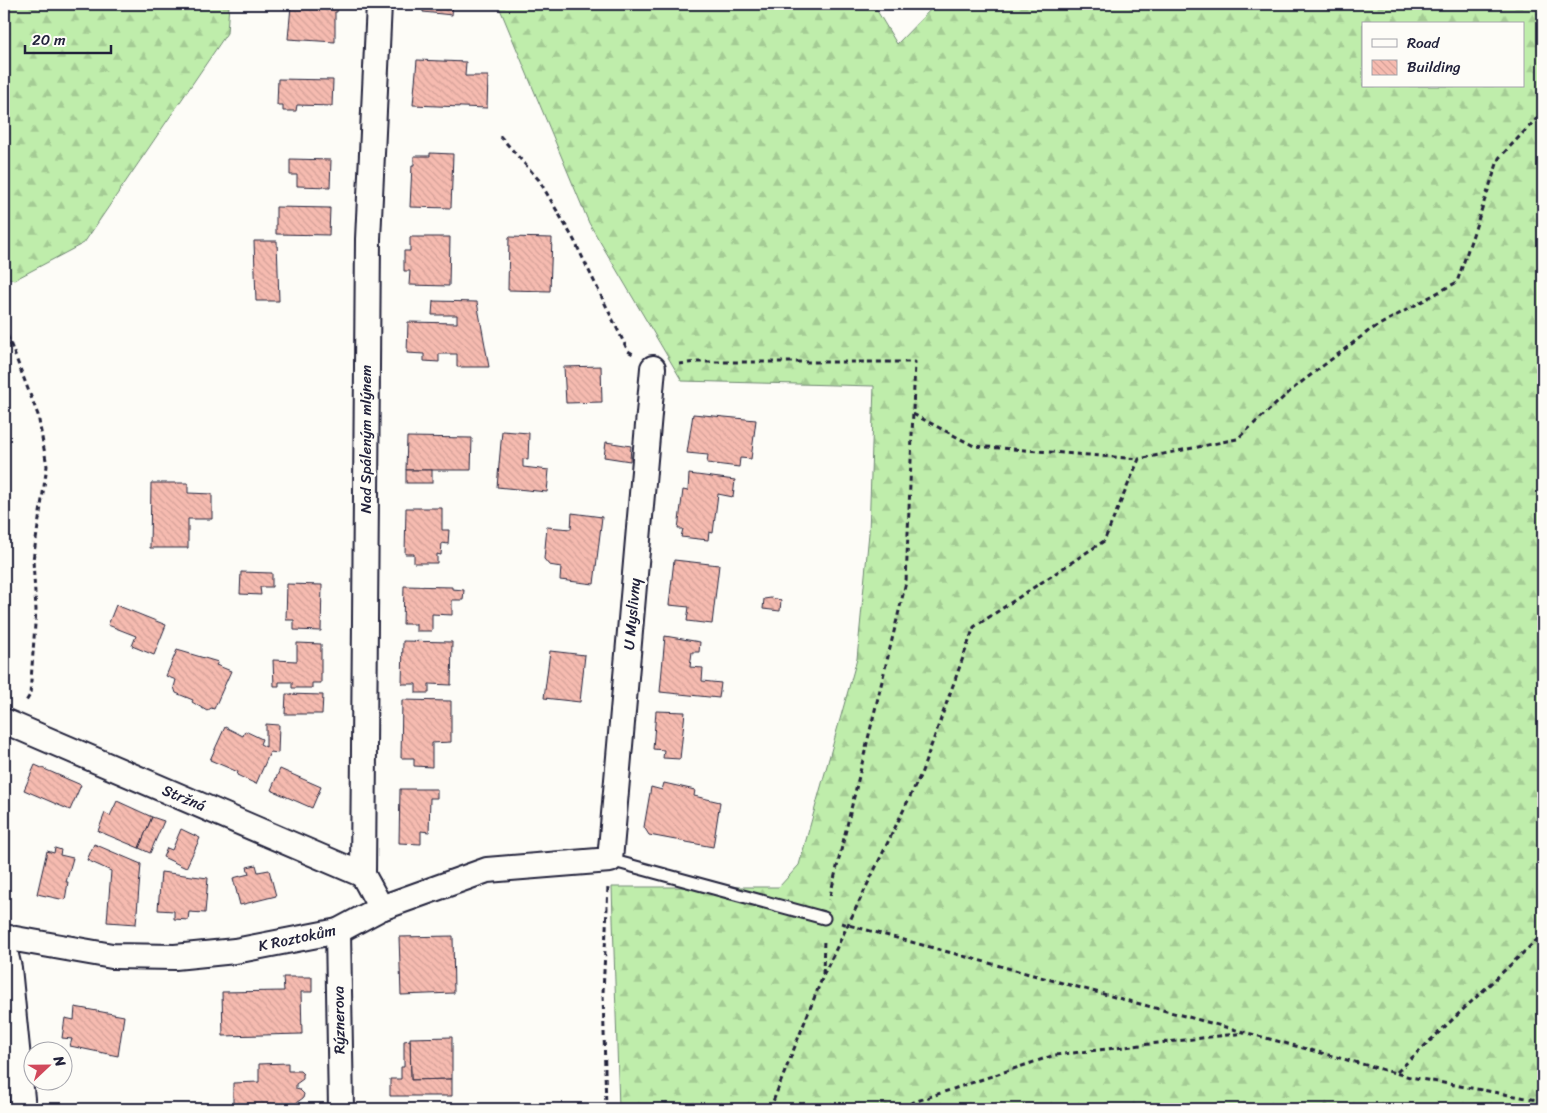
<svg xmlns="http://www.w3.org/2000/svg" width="1547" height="1113" font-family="Sriracha,sans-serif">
	<defs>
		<pattern id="forest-firs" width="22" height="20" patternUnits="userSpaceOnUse" patternTransform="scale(1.25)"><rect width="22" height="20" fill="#bfedab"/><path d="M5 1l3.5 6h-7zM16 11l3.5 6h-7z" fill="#a4cb94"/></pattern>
		<pattern id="building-back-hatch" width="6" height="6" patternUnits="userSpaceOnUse" patternTransform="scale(1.25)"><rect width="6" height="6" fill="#f6bbb0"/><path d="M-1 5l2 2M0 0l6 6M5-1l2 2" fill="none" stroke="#d3a098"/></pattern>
	</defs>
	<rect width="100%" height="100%" fill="#fdfcf7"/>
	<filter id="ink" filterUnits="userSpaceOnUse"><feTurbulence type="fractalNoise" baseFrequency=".02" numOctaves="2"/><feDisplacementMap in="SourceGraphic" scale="10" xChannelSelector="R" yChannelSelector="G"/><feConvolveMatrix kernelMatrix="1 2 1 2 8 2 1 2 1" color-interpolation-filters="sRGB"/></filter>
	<g filter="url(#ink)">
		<g fill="url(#forest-firs)" stroke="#708873" fill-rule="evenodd">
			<polygon points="4,4 229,4 227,33 84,243 14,280 4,276"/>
			<path d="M 498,4 L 873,4 L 897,44 L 936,4 L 1543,4 L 1543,1109 L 619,1109 L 612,887 L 779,887 L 799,865 L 857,659 L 869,533 L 874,386 L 682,381 L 589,223 ZM 1363,24 L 1523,24 L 1523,86 L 1363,86 Z"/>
		</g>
		<g fill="url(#building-back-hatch)" stroke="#22223b">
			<polygon points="293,4 338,4 337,12 335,12 335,42 288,39 291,6"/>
			<polygon points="423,4 453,4 452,15 423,12"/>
			<polygon points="417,60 466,62 465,76 488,76 487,108 413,105"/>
			<polygon points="278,79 333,80 332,106 297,105 296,111 283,111 283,105 277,105"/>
			<polygon points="430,153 453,154 451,208 410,207 412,165 414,165 414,156 430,156"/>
			<polygon points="290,159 331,160 330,187 297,186 297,175 290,175"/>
			<polygon points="276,207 330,208 329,235 276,234"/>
			<polygon points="410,237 450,237 449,286 409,285 410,271 404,271 404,251 410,251"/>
			<polygon points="509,237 552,238 550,291 508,290"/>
			<polygon points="254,241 277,241 279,301 256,301"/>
			<polygon points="433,301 477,302 489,367 457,367 457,354 439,354 439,362 424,361 424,354 407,353 408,322 457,323 457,315 432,315"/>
			<polygon points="601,366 602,402 566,403 564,367"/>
			<polygon points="693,414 756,420 751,459 740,458 739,467 707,463 708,455 687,453"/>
			<polygon points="502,431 529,433 528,460 523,459 523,467 549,470 547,492 497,487"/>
			<polygon points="407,437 472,438 471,470 406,470"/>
			<polygon points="606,442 631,446 630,461 604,457"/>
			<rect x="406" y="470" width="26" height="13"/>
			<polygon points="689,474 735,480 733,497 718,494 713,533 709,532 708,540 681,537 683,529 678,529 683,490 688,491"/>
			<polygon points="151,483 188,483 188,493 212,494 212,519 188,519 188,548 150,548"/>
			<polygon points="406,508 442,508 442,530 449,530 448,544 442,543 441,555 437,554 437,563 414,563 414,554 405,554"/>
			<polygon points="572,513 602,517 594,584 560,580 561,567 549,565 544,559 547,527 571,529"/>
			<polygon points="674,560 719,565 712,624 687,621 689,607 669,605"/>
			<polygon points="241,572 272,573 272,587 260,587 261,595 240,594"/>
			<polygon points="287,584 322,585 321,631 294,630 294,620 286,620"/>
			<polygon points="404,586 452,587 452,589 464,590 463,600 452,600 452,615 432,614 432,631 416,631 416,624 403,624"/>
			<polygon points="771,598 781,600 780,611 763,609 764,599"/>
			<polygon points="116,605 166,625 154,655 132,646 136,636 108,625"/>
			<polygon points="665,636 700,642 699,652 692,652 690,667 703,668 702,681 721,683 719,698 660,692"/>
			<polygon points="403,641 452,642 451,685 429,684 429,693 416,693 416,684 402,684"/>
			<polygon points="297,643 321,644 321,683 312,683 312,688 292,688 292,682 279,682 279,686 274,686 273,660 297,661"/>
			<polygon points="177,650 218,662 216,665 231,671 214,709 211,708 207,711 192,702 193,700 176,693 174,687 176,680 166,676"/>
			<polygon points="550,651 585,655 580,702 544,698"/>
			<polygon points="286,694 323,695 322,714 285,714"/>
			<polygon points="402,700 451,701 451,742 432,743 432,767 414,766 414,758 401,758"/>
			<polygon points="656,711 685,712 680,759 663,758 664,750 653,749"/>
			<polygon points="266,724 279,725 278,753 270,752 256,784 237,775 238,772 210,760 225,727 243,736 245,731 262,739 260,744 266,747"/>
			<polygon points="35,765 81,785 70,810 24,790"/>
			<polygon points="280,769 321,787 312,808 271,790"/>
			<polygon points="664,783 695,790 694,796 720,802 713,847 649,835 644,827 651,787 662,790"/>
			<polygon points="400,789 437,789 437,798 430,798 429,832 421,831 421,844 399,843"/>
			<polygon points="117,801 152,817 139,848 98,831 105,813 110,816"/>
			<polygon points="152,817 164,821 150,853 139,848"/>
			<polygon points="181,829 200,838 186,868 163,857 167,848 172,850"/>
			<polygon points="94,844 141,864 136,924 107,922 111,871 87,860"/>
			<polygon points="55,848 61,850 60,855 73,858 66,882 68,882 65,900 37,894 47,851 54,853"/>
			<polygon points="256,865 258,872 269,870 276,896 240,905 233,878 249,874 247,867"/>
			<polygon points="161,872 208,878 205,913 189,912 188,920 174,919 174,911 158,910"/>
			<polygon points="453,936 454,993 401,995 399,937"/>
			<polygon points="283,977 312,977 312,992 301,992 302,1034 223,1036 222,992 284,991"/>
			<polygon points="75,1007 124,1016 118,1056 70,1046 72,1039 62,1038 65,1018 74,1020"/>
			<polygon points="452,1037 452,1079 411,1080 410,1038"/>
			<polygon points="410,1040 411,1080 452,1079 452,1096 390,1096 390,1079 401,1079 401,1067 404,1067 404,1041"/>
			<polygon points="288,1063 288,1071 300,1071 303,1074 303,1079 296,1084 296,1089 300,1090 304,1094 303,1098 296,1103 297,1109 251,1108 251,1104 233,1104 233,1083 259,1082 259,1064"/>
		</g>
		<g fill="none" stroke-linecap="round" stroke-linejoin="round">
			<g stroke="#22223b" stroke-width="15">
				<polyline id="lane" points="610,860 824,918"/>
			</g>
			<g stroke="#22223b" stroke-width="28">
				<g id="street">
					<polyline points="379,4 368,239 363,875 381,908"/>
					<polyline points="4,721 363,875"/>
					<polyline points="338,931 341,1109"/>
					<polyline points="4,937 112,956 175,957 235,951 338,931 381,908 487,870 610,860 653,368"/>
					<polyline points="4,947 9,968 23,1109"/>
				</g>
			</g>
			<g stroke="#22223b" stroke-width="3" stroke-dasharray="5 4" stroke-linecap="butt">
				<polyline points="1536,4 1543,24"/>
				<polyline points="500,136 539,180 574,240 628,351 633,354"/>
				<polyline points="4,327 38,415 47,466 33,560 36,610 30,695 25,703"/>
				<polyline points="679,364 698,362 915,362 906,582 829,900"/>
				<polyline points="913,414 974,446 1139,459"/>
				<polyline points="841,923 1410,1077 1543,1101"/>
				<polyline points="823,974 824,938"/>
				<polyline points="1397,1072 1543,934"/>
				<polyline points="606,1109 603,993 608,886"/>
				<polyline points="770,1109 823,976 921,774 974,627 1104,541 1139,459 1237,439 1295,387 1370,330 1457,282 1499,158 1543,112"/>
				<polyline points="893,1109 1055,1055 1245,1033"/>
			</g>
			<use href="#lane" stroke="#fdfcf7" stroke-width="11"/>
			<use href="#street" stroke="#fdfcf7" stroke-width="24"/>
		</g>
	</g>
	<g text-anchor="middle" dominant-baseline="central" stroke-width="5" stroke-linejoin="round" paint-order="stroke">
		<g font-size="15" fill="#22223b" stroke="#fdfcf7">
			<text transform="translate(366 439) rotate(-90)">Nad Spáleným mlýnem</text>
			<text transform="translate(632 614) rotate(-85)">U Myslivny</text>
			<text transform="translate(184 798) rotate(23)">Stržná</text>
			<text transform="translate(297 938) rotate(-12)">K Roztokům</text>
			<text transform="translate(339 1020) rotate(-91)">Rýznerova</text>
		</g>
	</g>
	<rect width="1547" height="1113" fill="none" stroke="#fdfcf7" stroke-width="20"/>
	<rect x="10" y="10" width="1527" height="1093" fill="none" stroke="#22223b" stroke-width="2" filter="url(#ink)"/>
	<rect x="1362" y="22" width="162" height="65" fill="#fdfcf7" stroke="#a5a5ac"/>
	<rect x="1372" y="39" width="25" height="8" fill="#fdfcf7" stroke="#a5a5ac"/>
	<text x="1407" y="48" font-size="15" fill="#22223b">Road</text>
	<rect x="1372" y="60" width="25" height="15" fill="url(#building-back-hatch)" stroke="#a5a5ac"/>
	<text x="1407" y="72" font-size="15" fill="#22223b">Building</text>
	<g transform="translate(48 1066) rotate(68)"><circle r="24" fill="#fdfcf7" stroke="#a5a5ac"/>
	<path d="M0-4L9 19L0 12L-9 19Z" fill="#d1495b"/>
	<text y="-8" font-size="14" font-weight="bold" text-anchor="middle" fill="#22223b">N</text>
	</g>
	<path d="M25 45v8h86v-8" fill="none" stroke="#22223b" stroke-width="2.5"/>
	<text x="32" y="45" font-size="15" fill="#22223b" stroke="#fdfcf7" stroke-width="4" paint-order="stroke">20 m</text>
</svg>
